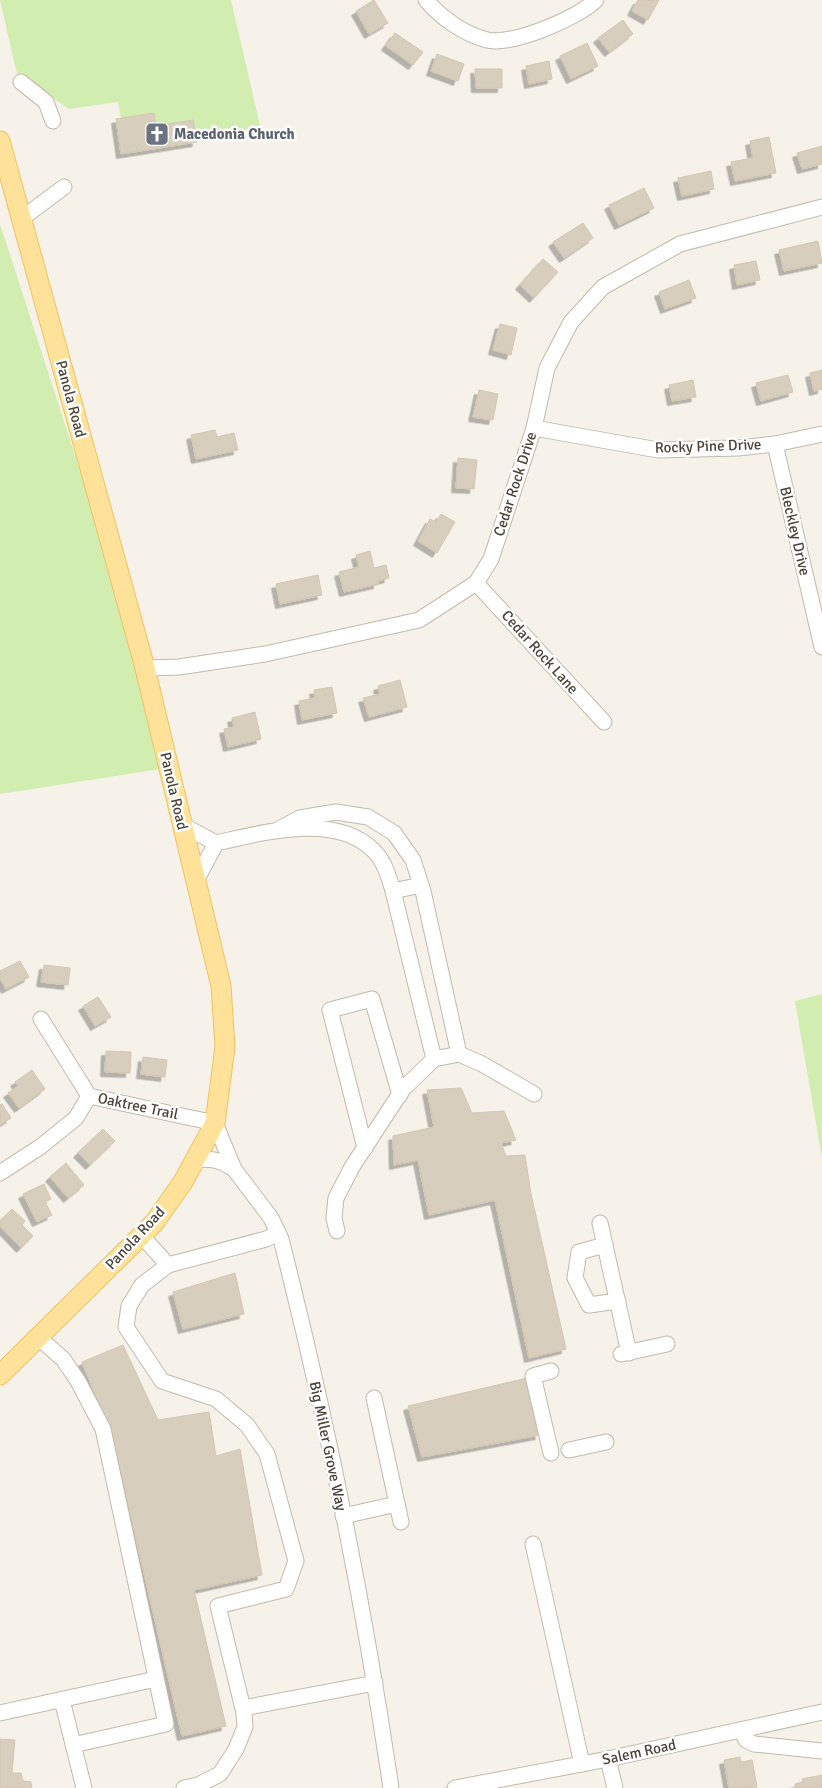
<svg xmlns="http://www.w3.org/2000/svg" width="822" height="1788" font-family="Signika,sans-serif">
	<defs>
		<filter id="shadow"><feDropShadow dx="-4.5" dy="4.5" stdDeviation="0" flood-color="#0004"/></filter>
	</defs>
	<rect width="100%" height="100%" fill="#f6f2e9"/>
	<g fill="#d1edb0">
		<polygon points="0,0 231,0 262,134 197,142 193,120 156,126 154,113 121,118 118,102 69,109 17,74"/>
		<polygon points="0,224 146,674 160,769 0,794"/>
		<polygon points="822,994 822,1158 795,1001"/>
	</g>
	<g fill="#d8cebe" stroke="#d4c6b0" filter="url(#shadow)">
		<polygon points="374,0 388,23 369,34 356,11"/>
		<polygon points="638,0 659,0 648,20 632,11"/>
		<polygon points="623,20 633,34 609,52 598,38"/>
		<polygon points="395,33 423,52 413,65 386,46"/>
		<polygon points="587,43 598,66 571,79 560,56"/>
		<polygon points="437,54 464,64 458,81 431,71"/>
		<polygon points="549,61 552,79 529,84 526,66"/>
		<polygon points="475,69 502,69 502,88 476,88"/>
		<polygon points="154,113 156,126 193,120 197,142 121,154 116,119"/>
		<polygon points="769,137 776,173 735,181 731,162 753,158 750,141"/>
		<polygon points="822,146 822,164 802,169 797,153"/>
		<polygon points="711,171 714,189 682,196 678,178"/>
		<polygon points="644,188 654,208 619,225 609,205"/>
		<polygon points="583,223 593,238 564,258 553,242"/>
		<polygon points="818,241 822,263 784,271 779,250"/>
		<polygon points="543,259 558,272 534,298 520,285"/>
		<polygon points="756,261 760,280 737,285 734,265"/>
		<polygon points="689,280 696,298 665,309 659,292"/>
		<polygon points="500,324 517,328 511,355 493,350"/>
		<polygon points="822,370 822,389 814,391 810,373"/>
		<polygon points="788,375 793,392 761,401 756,383"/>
		<polygon points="693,380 696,397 672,401 669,385"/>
		<polygon points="479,390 498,394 493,420 473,417"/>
		<polygon points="215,430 217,437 234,433 238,450 196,459 191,435"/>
		<polygon points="458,458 477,460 474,489 456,488"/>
		<polygon points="441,514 455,522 437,553 418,541 430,519 436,522"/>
		<polygon points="370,551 374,568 386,565 389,578 378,581 378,584 344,592 339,572 359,567 356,555"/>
		<polygon points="318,575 322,595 280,604 276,584"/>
		<polygon points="400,680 407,707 369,717 363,698 380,694 378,686"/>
		<polygon points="332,687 337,713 302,720 299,701 315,698 314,690"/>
		<polygon points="255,712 261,739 228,747 224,729 234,727 232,718"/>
		<polygon points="20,961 29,977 6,989 0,978 0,971"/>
		<polygon points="44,965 70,968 68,985 41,982"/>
		<polygon points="98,997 111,1017 95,1026 83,1006"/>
		<polygon points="106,1051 131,1052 130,1073 105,1072"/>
		<polygon points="143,1057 167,1060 165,1077 141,1074"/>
		<polygon points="32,1070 45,1089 19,1108 8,1093 18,1086 15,1082"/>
		<polygon points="461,1088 472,1113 504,1111 516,1140 501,1143 506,1156 525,1155 531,1194 566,1349 529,1358 495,1200 429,1215 418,1160 394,1165 393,1136 434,1127 427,1090"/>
		<polygon points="2,1104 11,1118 0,1125 0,1105"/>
		<polygon points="103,1129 115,1141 90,1165 78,1153"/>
		<polygon points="66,1163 84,1185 68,1198 50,1177"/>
		<polygon points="44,1184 51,1199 45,1202 52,1215 37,1222 23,1194"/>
		<polygon points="12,1209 25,1221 22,1225 33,1236 21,1248 0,1226 0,1221"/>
		<polygon points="235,1273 244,1314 183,1329 173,1292"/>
		<polygon points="123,1345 158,1420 209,1412 216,1456 240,1449 262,1575 194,1590 226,1726 182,1736 112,1436 82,1362"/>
		<polygon points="527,1378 540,1435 422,1457 408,1406"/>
		<polygon points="0,1739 15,1740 12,1773 21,1773 23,1781 31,1782 32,1788 0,1788"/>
		<polygon points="740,1757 741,1762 752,1760 757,1787 729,1788 724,1760"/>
		<polygon points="822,1775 822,1788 795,1788 795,1784 803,1782 802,1779"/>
	</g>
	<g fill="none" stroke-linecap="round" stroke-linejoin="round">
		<g stroke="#c2baab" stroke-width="17">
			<g id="minor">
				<path d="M 426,0 C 441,18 464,34 487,40 C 512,46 578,18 596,0"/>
				<polyline points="21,82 46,102 53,121"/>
				<polyline points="21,219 64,187"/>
				<polyline points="534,428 658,450 738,448 775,444 822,434"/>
				<polyline points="775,444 822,647"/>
				<polyline points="476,583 604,722"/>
				<polyline points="145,668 179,667 265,654 419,620 476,583 491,559 534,428 547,368 571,322 603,287 680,244 822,207"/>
				<path d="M 182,825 L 216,843 C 262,833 335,812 373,850 C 384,860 389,877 393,891 L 434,1059"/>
				<polyline points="279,829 300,818 336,812 368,817 394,833 413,860 423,891 459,1054"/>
				<polyline points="196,881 216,843"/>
				<polyline points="393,891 421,885"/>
				<polyline points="41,1019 89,1096"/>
				<path d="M 89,1096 L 215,1123 L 234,1169 L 271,1218 L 281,1239 C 327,1420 364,1604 391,1788"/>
				<polyline points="365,1148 330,1010 372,999 400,1095"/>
				<path d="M 195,1160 C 212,1158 220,1160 234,1169"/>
				<polyline points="0,1173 40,1147 76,1118 89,1096"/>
				<polyline points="600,1223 629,1353"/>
				<polyline points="337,1231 334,1218 336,1198 352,1167 403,1089 434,1059 459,1054 482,1064 534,1094"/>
				<polyline points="141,1235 168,1265 142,1285 129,1306 126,1327 162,1381 216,1399 247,1425 267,1454 296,1561 286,1589 218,1606 244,1713 245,1727 236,1749 220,1774 198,1785 184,1788"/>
				<polyline points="605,1245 579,1252 575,1278 589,1305 618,1301"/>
				<polyline points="168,1265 266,1239 278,1233"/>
				<polyline points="38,1337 63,1359 78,1381 103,1429 166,1724 73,1745"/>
				<polyline points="621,1354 667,1344"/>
				<polyline points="551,1371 533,1376 551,1453"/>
				<polyline points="374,1398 401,1522"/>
				<polyline points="569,1450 606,1442"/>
				<polyline points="343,1516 397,1504"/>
				<polyline points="533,1544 582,1764"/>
				<polyline points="62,1700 84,1788"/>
				<polyline points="243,1708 375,1683"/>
				<polyline points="0,1713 156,1679"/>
				<polyline points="741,1730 746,1740 754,1744 822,1751"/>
				<polyline points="608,1759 615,1788"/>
				<polyline points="455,1788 608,1759 822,1712"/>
			</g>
		</g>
		<g stroke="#edc360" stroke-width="21">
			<polyline id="major" points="0,141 145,668 221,986 225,1047 215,1123 183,1182 154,1223 0,1375"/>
		</g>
		<use href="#minor" stroke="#fff" stroke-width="15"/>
		<use href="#major" stroke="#ffe299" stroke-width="19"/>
	</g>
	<defs>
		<g id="church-square" transform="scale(1.25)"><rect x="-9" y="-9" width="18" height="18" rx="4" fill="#6b7280" stroke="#fff"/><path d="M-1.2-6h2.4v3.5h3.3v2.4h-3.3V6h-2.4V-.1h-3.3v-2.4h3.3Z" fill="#fff"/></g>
	</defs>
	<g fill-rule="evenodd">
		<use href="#church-square" x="157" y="134"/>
	</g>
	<g text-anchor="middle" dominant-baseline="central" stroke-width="5" stroke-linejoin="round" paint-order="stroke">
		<g font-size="15" font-weight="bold" fill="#5b616d" stroke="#fff" text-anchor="start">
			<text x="174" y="134">Macedonia Church</text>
		</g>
		<g font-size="15" fill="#4b4337" stroke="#fff">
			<text transform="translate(71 399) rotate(75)">Panola Road</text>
			<text transform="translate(708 446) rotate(-2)">Rocky Pine Drive</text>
			<text transform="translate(515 484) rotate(-72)">Cedar Rock Drive</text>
			<text transform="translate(795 531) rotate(77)">Bleckley Drive</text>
			<text transform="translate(540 652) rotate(48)">Cedar Rock Lane</text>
			<text transform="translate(174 791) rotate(77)">Panola Road</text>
			<text transform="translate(138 1106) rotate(12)">Oaktree Trail</text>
			<text transform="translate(135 1238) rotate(-47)">Panola Road</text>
			<text transform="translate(328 1446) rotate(78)">Big Miller Grove Way</text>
			<text transform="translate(639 1752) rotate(-12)">Salem Road</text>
		</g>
	</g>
</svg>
